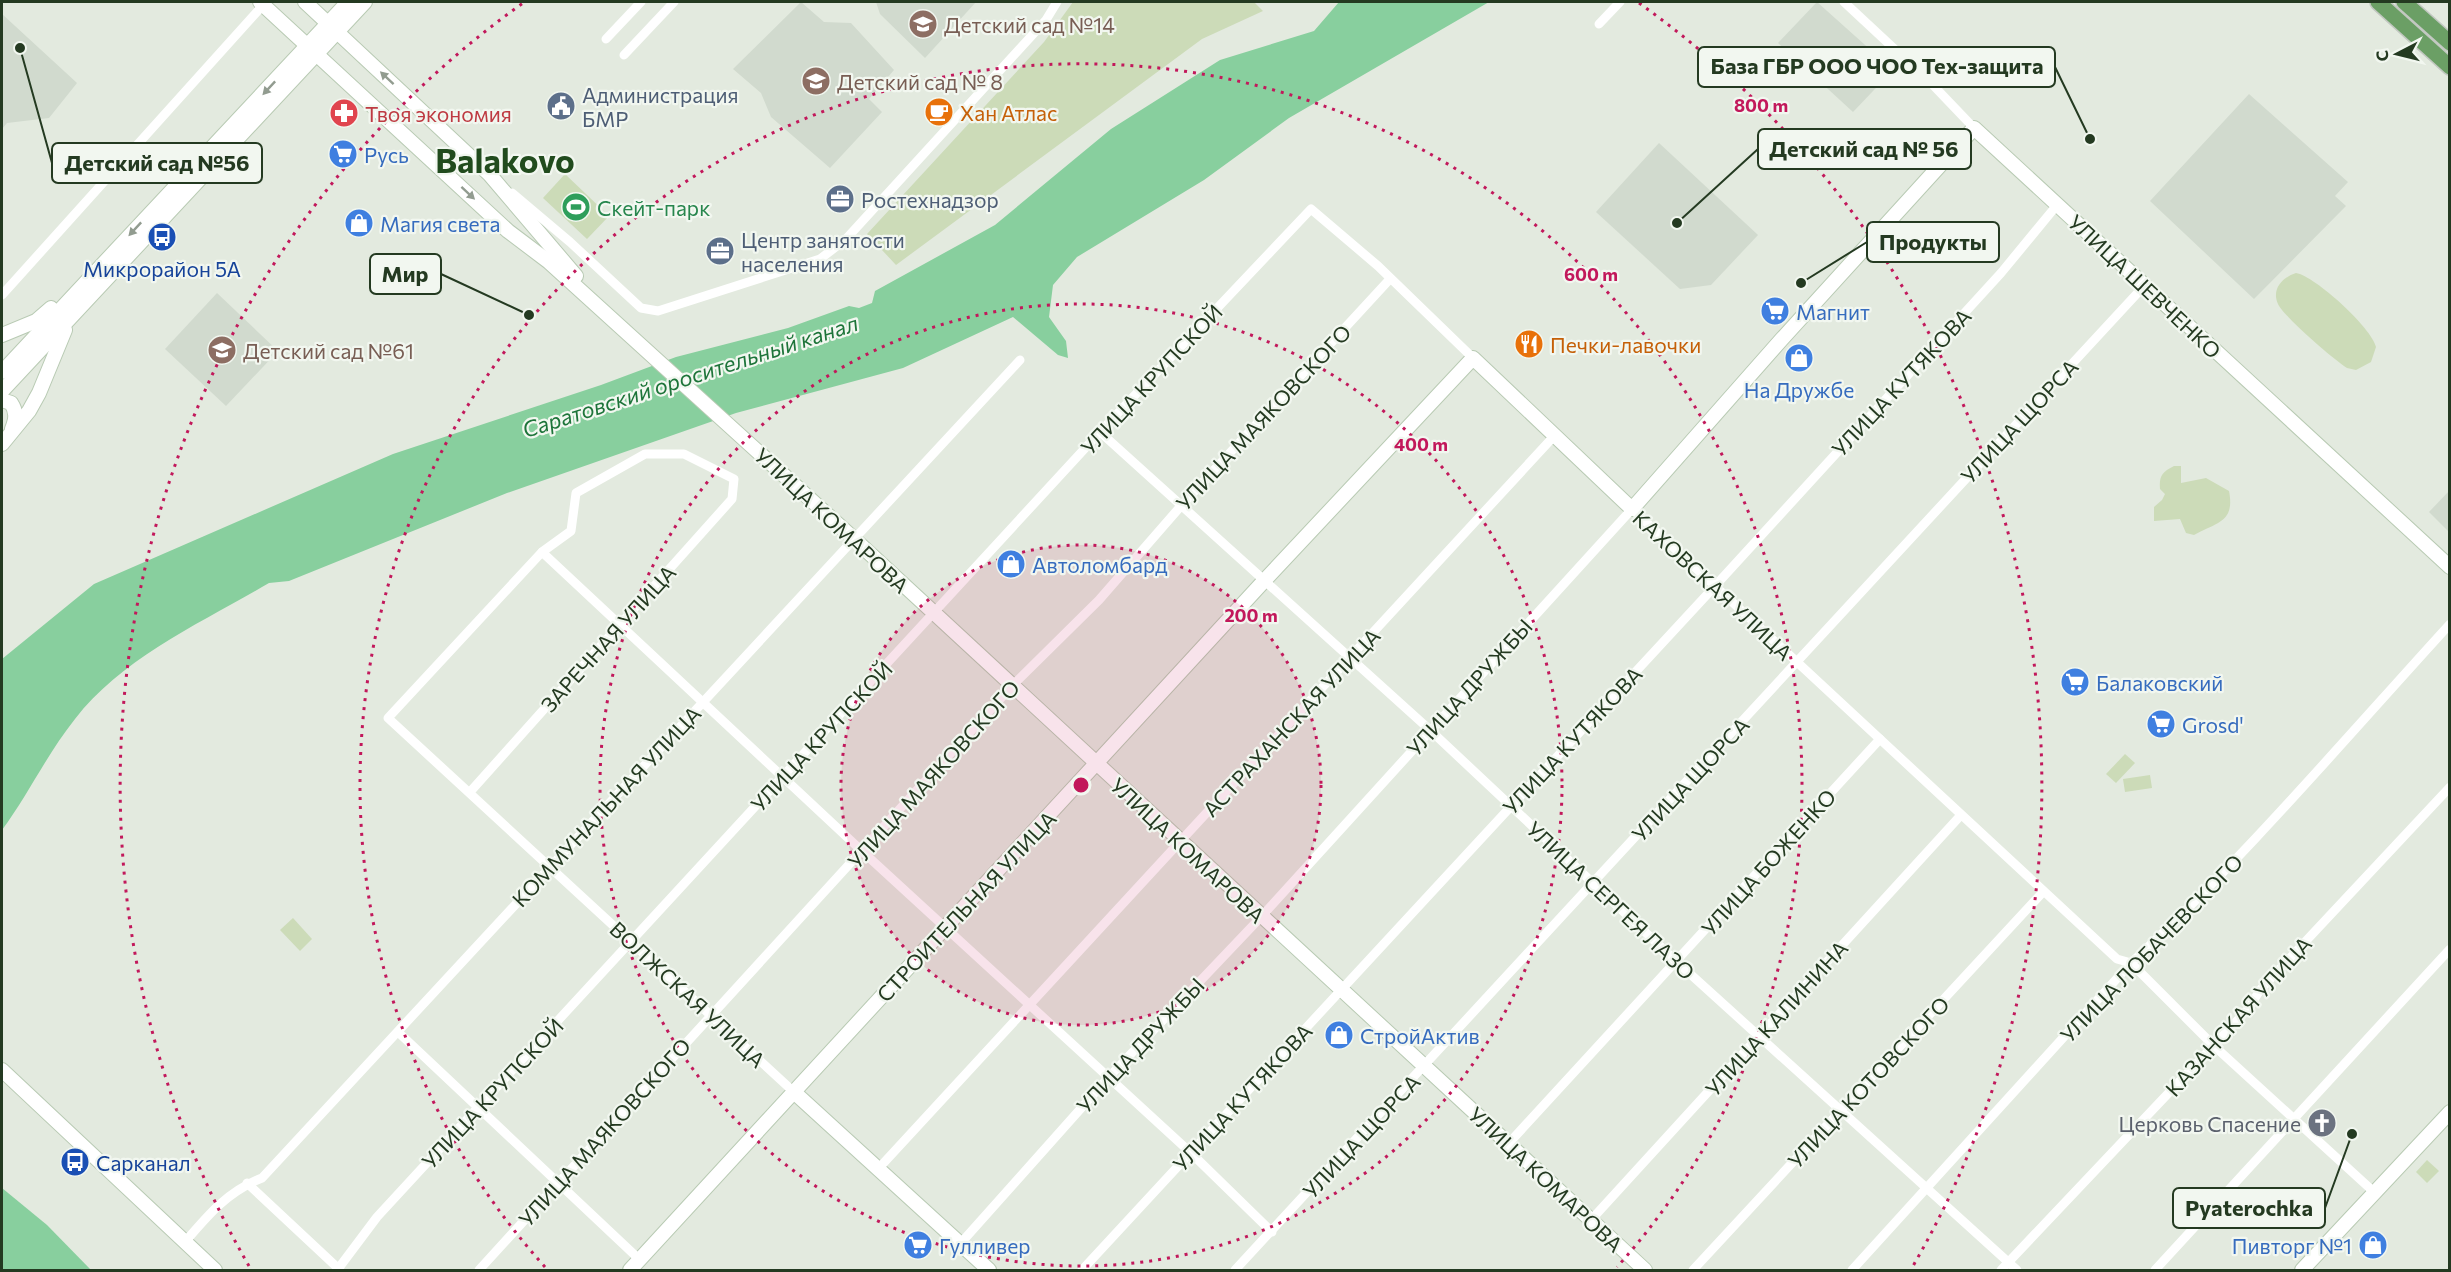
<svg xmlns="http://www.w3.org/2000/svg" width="2451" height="1272" font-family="Commissioner,sans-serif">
	<rect width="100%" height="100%" fill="#e3eadf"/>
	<g fill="#d1dace">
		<polygon points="801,2 824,22 851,23 894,70 869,99 882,112 830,168 771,117 761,93 733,69"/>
		<polygon points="876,2 976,2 925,58 880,14"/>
		<polygon points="1817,2 1893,70 1853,112 1778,43"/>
		<polygon points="2,14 77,83 49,118 7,123 2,129"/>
		<polygon points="2249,94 2348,182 2335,196 2346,206 2254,299 2150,201"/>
		<polygon points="1659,143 1758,235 1711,285 1680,289 1596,212"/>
		<polygon points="217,293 278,351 226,406 165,349"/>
		<polygon points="2449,491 2449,532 2429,512"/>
	</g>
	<g fill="#ccdbb8">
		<polygon points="1073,2 1254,2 1263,11 1202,39 896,265 867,234 1044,42"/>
		<polygon points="565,174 609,216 587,239 543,198"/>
		<path d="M 2296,273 C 2315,276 2372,328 2376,347 L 2371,362 L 2356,370 L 2347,368 C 2334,360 2284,317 2278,304 C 2271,289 2283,277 2296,273 Z"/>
		<path d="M 2174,466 L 2181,466 L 2181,483 L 2206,478 L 2229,491 C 2235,522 2218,522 2194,535 L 2186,533 L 2180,519 L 2154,521 L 2154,507 L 2162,500 L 2165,494 L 2160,489 C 2159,476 2162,472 2174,466 Z"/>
		<polygon points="2125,754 2135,763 2116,783 2106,774"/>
		<polygon points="2150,775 2152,788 2125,792 2123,779"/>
		<polygon points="293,918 312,939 300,951 280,930"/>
		<polygon points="2427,1160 2439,1171 2427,1183 2416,1172"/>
	</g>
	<g fill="#88cf9e">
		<path d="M 1339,2 L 1489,2 L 1289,118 L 1204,180 L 1077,257 L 1053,285 L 1049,317 L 1066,341 L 1068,358 L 1058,355 L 1013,317 L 903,368 L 736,413 L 507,493 L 289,581 L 269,583 C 203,622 123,657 75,719 C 47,754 28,795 2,830 L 2,659 L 94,584 L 393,454 L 601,385 L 676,357 L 788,328 L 849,306 L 859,308 L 872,303 L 875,291 L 995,225 L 1111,129 L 1220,60 L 1314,31 Z"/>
		<polygon points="2,1188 47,1225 91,1270 2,1270"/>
	</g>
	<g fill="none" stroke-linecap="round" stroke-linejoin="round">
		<g stroke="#b8cab3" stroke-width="16">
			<g id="secondary">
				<polyline points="260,2 508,231 549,262 853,538 1645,1270"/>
				<polyline points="305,2 490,175 576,276"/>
				<polyline points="2,335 36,321 51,308"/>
				<polyline points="2,372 348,2"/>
				<polyline points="2,391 365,2"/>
				<path d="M 2,400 L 11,403 C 17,412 16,419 12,429"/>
				<polyline points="2,444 29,411 39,393 65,330"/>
				<polyline points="2,1070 215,1270"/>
				<polyline points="795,1093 989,1270"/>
				<polyline points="630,1270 1263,582 1473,358 1632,509 1781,340 1974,128 2450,567"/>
				<polyline points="2302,1270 2450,1112"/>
			</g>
		</g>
		<g stroke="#c2c8c1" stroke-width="18">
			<g id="primary">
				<polyline points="2378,2 2450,67"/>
				<polyline points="2404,2 2450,43"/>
			</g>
		</g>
		<g stroke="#fff" stroke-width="9">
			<polyline points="1844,2 1931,83 1974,128"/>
			<polyline points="1599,24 1620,2"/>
			<polyline points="606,39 641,2"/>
			<polyline points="624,55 674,2"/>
			<polyline points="512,193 570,242 641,308 658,311 820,259 846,239 1046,20 1057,2"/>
			<polyline points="2,295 264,4"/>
			<polyline points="1100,432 1430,730 1677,962 2017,1270"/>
			<polyline points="542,552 863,852 1191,1153 1272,1232"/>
			<polyline points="470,792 732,499 734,479 684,454 645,454 576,493 571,531 542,552 388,718 795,1093"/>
			<polyline points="398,1032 640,1260"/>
			<polyline points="1509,1143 1880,739"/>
			<polyline points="879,1168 1556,434"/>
			<polyline points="247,1183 340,1270"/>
			<polyline points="1591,1220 1961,815"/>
			<path d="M 185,1242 C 208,1215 228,1191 262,1178 L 1020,360"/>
			<polyline points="960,1244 1108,1078 1261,917 1632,509 2117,959 2131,963 2213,1045 2374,1192"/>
			<polyline points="338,1269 377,1217 1100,432 1311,209 1378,266 1473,358"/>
			<polyline points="479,1270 1012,686 1099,600 1180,507 1389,280"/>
			<polyline points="1082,1270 1715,586 2001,273 2057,205"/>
			<polyline points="1235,1270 2144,286"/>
			<polyline points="1693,1270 2043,892"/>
			<path d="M 1852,1270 L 2131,963 C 2244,858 2345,739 2450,624"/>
			<polyline points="2001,1270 2249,1008 2260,990 2450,787"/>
			<polyline points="2155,1270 2450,949"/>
		</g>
		<use href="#secondary" stroke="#fff" stroke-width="14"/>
		<use href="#primary" stroke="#6b9f65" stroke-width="15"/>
	</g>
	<defs><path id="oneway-solid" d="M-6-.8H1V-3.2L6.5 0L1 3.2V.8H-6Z" transform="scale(1.5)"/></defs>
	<g fill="#929c90">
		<use href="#oneway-solid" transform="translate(387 78) rotate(-137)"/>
		<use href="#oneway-solid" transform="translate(269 88) rotate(133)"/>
		<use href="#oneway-solid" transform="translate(468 193) rotate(43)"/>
		<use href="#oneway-solid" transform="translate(135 229) rotate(133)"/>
	</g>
	<circle cx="1081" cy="785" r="240" fill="#c2185b" fill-opacity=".12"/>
	<g fill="none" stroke="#c2185b" stroke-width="3" stroke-dasharray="3 6">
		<circle cx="1081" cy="785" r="240"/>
		<circle cx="1081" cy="785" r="481"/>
		<path d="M545 1267A721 721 0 1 1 1617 1267"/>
		<path d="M249 1266A961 961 0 0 1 523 3M1639 3A961 961 0 0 1 1913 1266"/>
	</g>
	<defs>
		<g id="school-disc" transform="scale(1.5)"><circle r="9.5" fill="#8d6e63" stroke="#f2f7f0"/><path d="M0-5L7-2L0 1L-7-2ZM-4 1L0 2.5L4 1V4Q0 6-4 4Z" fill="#fff"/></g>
		<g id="civic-disc" transform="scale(1.5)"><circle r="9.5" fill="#5c6f8a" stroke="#f2f7f0"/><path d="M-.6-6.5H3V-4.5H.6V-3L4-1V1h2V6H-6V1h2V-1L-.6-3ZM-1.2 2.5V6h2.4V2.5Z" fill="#fff"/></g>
		<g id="cafe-disc" transform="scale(1.5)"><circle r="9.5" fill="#e8710a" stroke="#f2f7f0"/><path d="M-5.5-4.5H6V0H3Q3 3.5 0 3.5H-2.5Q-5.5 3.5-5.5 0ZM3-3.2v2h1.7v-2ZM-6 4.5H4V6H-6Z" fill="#fff"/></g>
		<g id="pharmacy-disc" transform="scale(1.5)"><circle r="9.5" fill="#e0444e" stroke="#f2f7f0"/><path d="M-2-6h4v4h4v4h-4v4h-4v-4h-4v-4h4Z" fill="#fff"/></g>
		<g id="supermarket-disc" transform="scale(1.5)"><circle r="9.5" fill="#3f7fe0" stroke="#f2f7f0"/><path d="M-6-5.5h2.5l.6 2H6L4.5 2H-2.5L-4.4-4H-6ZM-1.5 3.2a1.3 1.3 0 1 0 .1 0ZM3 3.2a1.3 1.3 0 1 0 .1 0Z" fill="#fff"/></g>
		<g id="office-disc" transform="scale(1.5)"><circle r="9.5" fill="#5c6f8a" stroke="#f2f7f0"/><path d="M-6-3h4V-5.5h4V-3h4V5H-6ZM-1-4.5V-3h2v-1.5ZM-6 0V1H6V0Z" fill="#fff"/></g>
		<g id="stadium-disc" transform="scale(1.5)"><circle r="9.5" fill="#2e9e5b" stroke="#f2f7f0"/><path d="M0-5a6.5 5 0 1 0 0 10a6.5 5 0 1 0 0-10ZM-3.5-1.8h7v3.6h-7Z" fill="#fff"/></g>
		<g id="shop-disc" transform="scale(1.5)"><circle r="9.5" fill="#3f7fe0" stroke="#f2f7f0"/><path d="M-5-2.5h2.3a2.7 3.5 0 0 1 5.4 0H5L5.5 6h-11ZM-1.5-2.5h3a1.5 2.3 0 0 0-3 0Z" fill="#fff"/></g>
		<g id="bus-disc" transform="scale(1.5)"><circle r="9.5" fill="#1a4fb4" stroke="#f2f7f0"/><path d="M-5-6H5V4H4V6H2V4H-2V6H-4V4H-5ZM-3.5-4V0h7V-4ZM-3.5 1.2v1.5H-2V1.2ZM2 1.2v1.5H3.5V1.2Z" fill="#fff"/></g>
		<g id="restaurant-disc" transform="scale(1.5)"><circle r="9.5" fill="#e8710a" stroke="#f2f7f0"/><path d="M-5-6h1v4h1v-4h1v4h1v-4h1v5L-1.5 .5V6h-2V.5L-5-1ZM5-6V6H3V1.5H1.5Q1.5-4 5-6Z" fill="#fff"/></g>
		<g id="church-disc" transform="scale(1.5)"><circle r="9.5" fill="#6b7280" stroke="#f2f7f0"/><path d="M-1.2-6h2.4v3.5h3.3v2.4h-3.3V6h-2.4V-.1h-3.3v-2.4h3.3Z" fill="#fff"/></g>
	</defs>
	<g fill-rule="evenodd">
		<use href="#school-disc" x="923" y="24"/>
		<use href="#school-disc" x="816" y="81"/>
		<use href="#civic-disc" x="561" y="106"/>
		<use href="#cafe-disc" x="939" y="112"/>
		<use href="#pharmacy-disc" x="344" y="113"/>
		<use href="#supermarket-disc" x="343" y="154"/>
		<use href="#office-disc" x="840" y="199"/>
		<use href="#stadium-disc" x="576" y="207"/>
		<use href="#shop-disc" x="359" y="223"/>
		<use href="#bus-disc" x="162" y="237"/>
		<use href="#office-disc" x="720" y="251"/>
		<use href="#supermarket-disc" x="1775" y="311"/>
		<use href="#restaurant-disc" x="1529" y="344"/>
		<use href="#school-disc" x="222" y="350"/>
		<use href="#shop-disc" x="1799" y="358"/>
		<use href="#shop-disc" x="1011" y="564"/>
		<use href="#supermarket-disc" x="2075" y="682"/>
		<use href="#supermarket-disc" x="2161" y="724"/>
		<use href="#shop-disc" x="1339" y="1035"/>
		<use href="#church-disc" x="2322" y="1123"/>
		<use href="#bus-disc" x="75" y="1162"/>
		<use href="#supermarket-disc" x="918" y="1245"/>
		<use href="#shop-disc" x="2373" y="1245"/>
	</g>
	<g text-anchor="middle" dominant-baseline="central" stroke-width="4.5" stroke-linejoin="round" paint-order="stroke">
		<g font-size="21" fill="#785e54" stroke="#f2f7f0" text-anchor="start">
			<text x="944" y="24">Детский сад №14</text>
			<text x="837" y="81">Детский сад № 8</text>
			<text x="243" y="350">Детский сад №61</text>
		</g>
		<g font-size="21" fill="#4e5e75" stroke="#f2f7f0" text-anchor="start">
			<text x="582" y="94">Администрация<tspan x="582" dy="24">БМР</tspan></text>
			<text x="861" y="199">Ростехнадзор</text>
			<text x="741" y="239">Центр занятости<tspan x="741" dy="24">населения</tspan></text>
		</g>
		<g font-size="21" fill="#c56008" stroke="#f2f7f0" text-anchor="start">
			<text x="960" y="112">Хан Атлас</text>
			<text x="1550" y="344">Печки-лавочки</text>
		</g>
		<g font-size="21" fill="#be3a42" stroke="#f2f7f0" text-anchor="start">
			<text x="365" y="113">Твоя экономия</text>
		</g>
		<g font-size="21" fill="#366cbe" stroke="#f2f7f0" text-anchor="start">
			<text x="364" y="154">Русь</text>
			<text x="380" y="223">Магия света</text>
			<text x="1796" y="311">Магнит</text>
			<text x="1799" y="389" text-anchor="middle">На Дружбе</text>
			<text x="1032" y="564">Автоломбард</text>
			<text x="2096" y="682">Балаковский</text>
			<text x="2182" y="724">Grosd'</text>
			<text x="1360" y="1035">СтройАктив</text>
			<text x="939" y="1245">Гулливер</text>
			<text x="2352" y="1245" text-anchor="end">Пивторг №1</text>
		</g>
		<g font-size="21" fill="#27864d" stroke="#f2f7f0" text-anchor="start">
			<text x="597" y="207">Скейт-парк</text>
		</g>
		<g font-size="21" fill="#164399" stroke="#f2f7f0">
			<text x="162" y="268">Микрорайон 5А</text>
			<text x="96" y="1162" text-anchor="start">Сарканал</text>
		</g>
		<g font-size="21" fill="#243a21" stroke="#f2f7f0">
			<text transform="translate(2145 286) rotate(43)">УЛИЦА ШЕВЧЕНКО</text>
			<text transform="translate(1151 379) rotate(-47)">УЛИЦА КРУПСКОЙ</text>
			<text transform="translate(1901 382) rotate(-47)">УЛИЦА КУТЯКОВА</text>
			<text transform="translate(1263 417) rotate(-47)">УЛИЦА МАЯКОВСКОГО</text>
			<text transform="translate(2019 421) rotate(-47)">УЛИЦА ЩОРСА</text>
			<text transform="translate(832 520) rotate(43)">УЛИЦА КОМАРОВА</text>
			<text transform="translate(1713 585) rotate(43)">КАХОВСКАЯ УЛИЦА</text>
			<text transform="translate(608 638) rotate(-48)">ЗАРЕЧНАЯ УЛИЦА</text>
			<text transform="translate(1469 687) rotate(-48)">УЛИЦА ДРУЖБЫ</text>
			<text transform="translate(1291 722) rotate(-47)">АСТРАХАНСКАЯ УЛИЦА</text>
			<text transform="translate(821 736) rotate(-47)">УЛИЦА КРУПСКОЙ</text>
			<text transform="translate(1572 740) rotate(-47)">УЛИЦА КУТЯКОВА</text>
			<text transform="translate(933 774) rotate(-48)">УЛИЦА МАЯКОВСКОГО</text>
			<text transform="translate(1690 779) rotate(-47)">УЛИЦА ЩОРСА</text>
			<text transform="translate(606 806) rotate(-47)">КОММУНАЛЬНАЯ УЛИЦА</text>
			<text transform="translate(1188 850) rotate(43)">УЛИЦА КОМАРОВА</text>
			<text transform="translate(1768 862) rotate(-48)">УЛИЦА БОЖЕНКО</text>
			<text transform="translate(1611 900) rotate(43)">УЛИЦА СЕРГЕЯ ЛАЗО</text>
			<text transform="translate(966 906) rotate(-47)">СТРОИТЕЛЬНАЯ УЛИЦА</text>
			<text transform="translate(2151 948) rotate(-46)">УЛИЦА ЛОБАЧЕВСКОГО</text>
			<text transform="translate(688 994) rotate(43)">ВОЛЖСКАЯ УЛИЦА</text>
			<text transform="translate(2238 1016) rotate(-48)">КАЗАНСКАЯ УЛИЦА</text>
			<text transform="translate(1776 1018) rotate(-48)">УЛИЦА КАЛИНИНА</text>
			<text transform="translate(1140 1045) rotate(-47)">УЛИЦА ДРУЖБЫ</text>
			<text transform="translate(1868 1082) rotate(-47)">УЛИЦА КОТОВСКОГО</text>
			<text transform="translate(492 1093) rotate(-47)">УЛИЦА КРУПСКОЙ</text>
			<text transform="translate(1242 1097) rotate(-47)">УЛИЦА КУТЯКОВА</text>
			<text transform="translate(604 1132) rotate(-48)">УЛИЦА МАЯКОВСКОГО</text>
			<text transform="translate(1361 1136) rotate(-47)">УЛИЦА ЩОРСА</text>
			<text transform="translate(1546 1179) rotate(43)">УЛИЦА КОМАРОВА</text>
		</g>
		<g font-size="21" fill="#5b616d" stroke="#f2f7f0" text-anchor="end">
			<text x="2301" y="1123">Церковь Спасение</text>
		</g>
		<g font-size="22" font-style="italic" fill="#1d7439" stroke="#f2f7f0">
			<text transform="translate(690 376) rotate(-18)">Саратовский оросительный канал</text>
		</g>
		<g font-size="33" font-weight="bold" fill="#214b1d" stroke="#f2f7f0">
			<text x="505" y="159">Balakovo</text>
		</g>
	</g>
	<circle cx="1081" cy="785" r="9" fill="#c2185b" stroke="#f2f7f0" stroke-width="3"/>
	<g font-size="18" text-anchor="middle" font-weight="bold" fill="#c2185b" stroke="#f2f7f0" stroke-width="4.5" stroke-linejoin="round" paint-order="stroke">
		<text x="1761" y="112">800 m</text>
		<text x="1591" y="281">600 m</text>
		<text x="1421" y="451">400 m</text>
		<text x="1251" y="622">200 m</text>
	</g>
	<path fill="none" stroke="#243a21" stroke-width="2" d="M2090 139L2055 67M1677 223L1758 149M20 48L52 163M1801 283L1867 242M529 315L441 274M2352 1134L2325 1208"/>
	<g fill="#243a21" stroke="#f2f7f0" stroke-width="2">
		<circle cx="2090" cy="139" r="6"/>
		<circle cx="1677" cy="223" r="6"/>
		<circle cx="20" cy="48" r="6"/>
		<circle cx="1801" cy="283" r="6"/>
		<circle cx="529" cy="315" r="6"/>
		<circle cx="2352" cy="1134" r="6"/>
	</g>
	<g fill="#f2f7f0" stroke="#243a21" stroke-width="2">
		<rect x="1698" y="47" width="357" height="40" rx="6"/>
		<rect x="1758" y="129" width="213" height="40" rx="6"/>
		<rect x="52" y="143" width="210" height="40" rx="6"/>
		<rect x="1867" y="222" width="132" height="40" rx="6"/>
		<rect x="370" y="254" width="71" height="40" rx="6"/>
		<rect x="2173" y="1188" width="152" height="40" rx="6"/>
	</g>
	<g font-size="22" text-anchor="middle" font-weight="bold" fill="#243a21">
		<text x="1877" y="74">База ГБР ООО ЧОО Тех-защита</text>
		<text x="1864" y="157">Детский сад № 56</text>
		<text x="157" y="171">Детский сад №56</text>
		<text x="1933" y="250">Продукты</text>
		<text x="405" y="282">Мир</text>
		<text x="2249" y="1216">Pyaterochka</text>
	</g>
	<rect width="2451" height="1272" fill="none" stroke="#243a21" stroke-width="6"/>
	<g transform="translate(2397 54) rotate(263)" stroke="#f2f7f0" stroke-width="4.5" paint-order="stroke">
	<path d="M0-4.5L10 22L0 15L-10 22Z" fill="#243a21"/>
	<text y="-9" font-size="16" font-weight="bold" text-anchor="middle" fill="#243a21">С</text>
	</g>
</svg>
